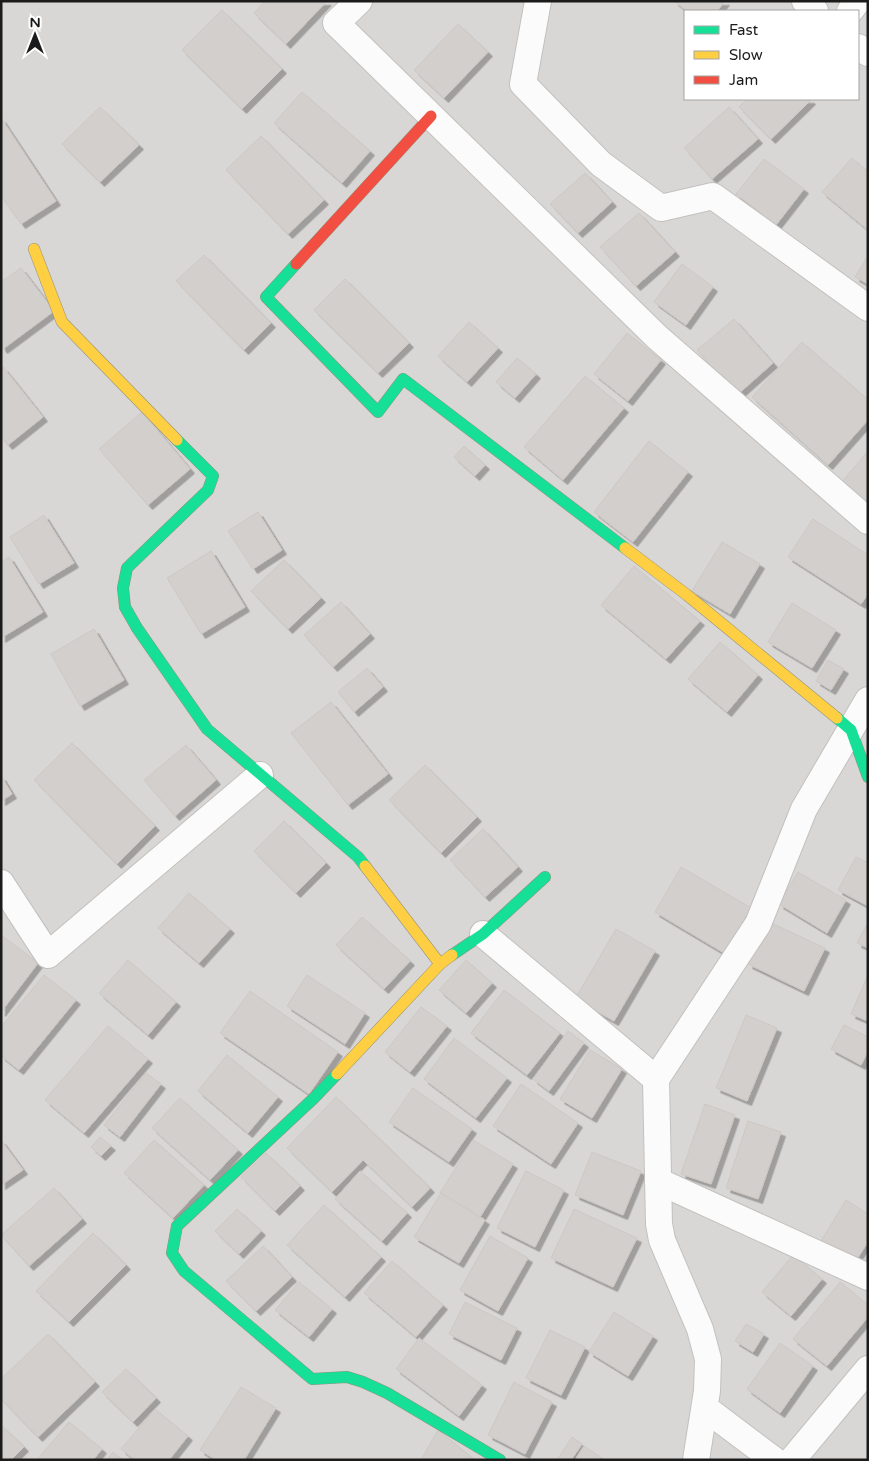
<svg xmlns="http://www.w3.org/2000/svg" width="869" height="1461" font-family="'Varela Round',sans-serif">
	<defs>
		<filter id="shadow"><feDropShadow dx="4.5" dy="4.5" stdDeviation="0" flood-color="#0004"/></filter>
	</defs>
	<rect width="100%" height="100%" fill="#eae7e3"/>
	<path fill="#d9d7d5" fill-rule="evenodd" d="M 1,1 L 868,1 L 868,1460 L 1,1460 ZM 685,11 L 858,11 L 858,99 L 685,99 Z"/>
	<g fill="#d2cfcc" stroke="#cdc8c4" filter="url(#shadow)">
		<polygon points="265,1 327,1 286,44 254,13"/>
		<polygon points="674,1 725,1 717,11 687,11"/>
		<polygon points="222,10 282,69 242,109 182,50"/>
		<polygon points="458,24 488,52 444,98 414,70"/>
		<polygon points="302,92 370,151 342,183 274,123"/>
		<polygon points="747,99 810,99 811,100 771,139 739,107"/>
		<polygon points="100,107 139,145 100,182 62,144"/>
		<polygon points="729,107 758,139 712,179 684,148"/>
		<polygon points="1,118 56,201 21,224 1,196"/>
		<polygon points="261,136 324,200 288,234 226,170"/>
		<polygon points="852,158 868,172 868,230 822,192"/>
		<polygon points="764,159 804,189 776,225 736,194"/>
		<polygon points="585,173 612,202 578,233 550,204"/>
		<polygon points="639,213 675,252 636,286 600,247"/>
		<polygon points="204,255 271,323 244,350 176,281"/>
		<polygon points="868,256 868,284 855,277"/>
		<polygon points="682,264 713,287 686,325 654,302"/>
		<polygon points="21,268 54,311 3,349 1,346 1,282"/>
		<polygon points="345,279 409,343 378,373 314,310"/>
		<polygon points="734,319 773,363 737,395 697,350"/>
		<polygon points="469,322 498,348 467,382 438,356"/>
		<polygon points="627,333 661,360 628,401 594,374"/>
		<polygon points="802,342 868,400 868,420 828,465 752,397"/>
		<polygon points="517,358 536,374 515,398 496,382"/>
		<polygon points="3,367 43,417 8,445 1,437 1,369"/>
		<polygon points="585,376 624,408 563,480 524,447"/>
		<polygon points="142,412 190,469 148,505 99,449"/>
		<polygon points="649,441 688,472 633,542 594,512"/>
		<polygon points="464,446 485,465 475,476 454,457"/>
		<polygon points="868,451 868,505 841,483"/>
		<polygon points="258,512 282,550 253,569 228,531"/>
		<polygon points="44,515 74,563 39,584 10,537"/>
		<polygon points="813,519 868,555 868,594 861,604 788,557"/>
		<polygon points="722,542 760,564 730,614 692,591"/>
		<polygon points="211,551 245,607 201,634 167,578"/>
		<polygon points="9,557 43,612 1,638 1,562"/>
		<polygon points="284,560 321,598 288,629 251,591"/>
		<polygon points="634,566 700,621 666,659 601,605"/>
		<polygon points="341,602 370,634 333,667 304,635"/>
		<polygon points="792,603 836,630 812,668 768,642"/>
		<polygon points="94,629 124,680 80,706 51,654"/>
		<polygon points="720,642 758,675 727,712 688,679"/>
		<polygon points="828,660 844,669 831,690 816,681"/>
		<polygon points="367,668 383,687 354,712 338,692"/>
		<polygon points="331,702 388,774 348,805 291,733"/>
		<polygon points="72,743 155,826 117,864 34,780"/>
		<polygon points="186,745 216,780 175,816 144,780"/>
		<polygon points="425,765 477,817 441,853 389,800"/>
		<polygon points="1,776 12,794 1,801"/>
		<polygon points="284,821 326,863 296,893 254,851"/>
		<polygon points="483,829 518,867 485,897 450,860"/>
		<polygon points="856,857 868,863 868,906 838,890"/>
		<polygon points="681,867 751,908 724,953 655,912"/>
		<polygon points="798,872 846,900 827,933 779,904"/>
		<polygon points="189,893 230,929 199,963 158,928"/>
		<polygon points="362,917 410,961 384,989 336,945"/>
		<polygon points="769,922 825,948 804,991 748,964"/>
		<polygon points="867,924 868,924 868,948 857,943"/>
		<polygon points="616,929 655,951 614,1021 575,999"/>
		<polygon points="1,935 38,963 1,1012"/>
		<polygon points="128,960 176,1002 148,1035 99,993"/>
		<polygon points="466,960 492,983 466,1013 439,990"/>
		<polygon points="44,975 76,1000 19,1070 1,1056 1,1027"/>
		<polygon points="307,975 365,1013 345,1044 287,1006"/>
		<polygon points="867,977 868,977 868,1021 851,1014"/>
		<polygon points="504,990 560,1033 527,1075 471,1033"/>
		<polygon points="250,991 338,1052 309,1094 220,1033"/>
		<polygon points="421,1007 447,1026 410,1072 385,1052"/>
		<polygon points="746,1015 777,1028 747,1101 716,1088"/>
		<polygon points="844,1025 868,1037 868,1051 861,1065 831,1049"/>
		<polygon points="108,1026 148,1059 84,1133 45,1100"/>
		<polygon points="568,1031 584,1043 549,1091 533,1079"/>
		<polygon points="454,1038 507,1078 476,1118 424,1079"/>
		<polygon points="590,1050 622,1069 592,1118 560,1099"/>
		<polygon points="227,1055 278,1097 248,1133 198,1091"/>
		<polygon points="146,1073 161,1084 120,1137 104,1125"/>
		<polygon points="521,1084 578,1123 551,1164 493,1126"/>
		<polygon points="413,1088 472,1129 449,1162 389,1122"/>
		<polygon points="336,1097 430,1188 412,1207 363,1160 332,1192 287,1148"/>
		<polygon points="180,1098 238,1150 210,1180 152,1128"/>
		<polygon points="705,1104 735,1115 711,1184 681,1174"/>
		<polygon points="748,1121 781,1132 758,1199 726,1188"/>
		<polygon points="100,1137 111,1146 101,1156 91,1147"/>
		<polygon points="1,1140 23,1170 1,1185"/>
		<polygon points="154,1140 204,1185 173,1218 124,1173"/>
		<polygon points="473,1140 513,1164 480,1217 440,1193"/>
		<polygon points="592,1152 641,1171 623,1215 575,1195"/>
		<polygon points="266,1153 300,1186 275,1211 241,1177"/>
		<polygon points="360,1171 407,1213 382,1241 335,1199"/>
		<polygon points="526,1171 564,1190 535,1247 497,1228"/>
		<polygon points="54,1188 82,1219 29,1266 1,1235"/>
		<polygon points="441,1193 485,1220 459,1263 414,1237"/>
		<polygon points="846,1200 868,1214 868,1242 855,1262 821,1241"/>
		<polygon points="324,1205 381,1257 345,1297 287,1245"/>
		<polygon points="237,1209 261,1231 239,1254 215,1231"/>
		<polygon points="574,1209 637,1238 613,1287 551,1258"/>
		<polygon points="93,1233 126,1265 69,1322 36,1291"/>
		<polygon points="490,1236 528,1258 498,1311 460,1290"/>
		<polygon points="263,1246 292,1277 256,1311 226,1281"/>
		<polygon points="868,1253 868,1267 861,1263"/>
		<polygon points="793,1255 822,1279 791,1316 762,1292"/>
		<polygon points="392,1261 443,1305 416,1337 364,1293"/>
		<polygon points="299,1282 332,1309 309,1337 275,1310"/>
		<polygon points="840,1282 868,1305 868,1317 827,1366 793,1339"/>
		<polygon points="465,1302 517,1328 501,1360 449,1334"/>
		<polygon points="614,1312 653,1336 628,1376 589,1352"/>
		<polygon points="746,1324 764,1334 753,1352 735,1341"/>
		<polygon points="550,1330 585,1347 561,1395 526,1378"/>
		<polygon points="48,1334 95,1382 38,1437 1,1399 1,1379"/>
		<polygon points="419,1338 482,1385 459,1416 396,1369"/>
		<polygon points="780,1343 813,1366 780,1413 747,1389"/>
		<polygon points="126,1369 156,1398 133,1422 102,1392"/>
		<polygon points="514,1382 552,1402 525,1454 488,1435"/>
		<polygon points="241,1387 276,1408 244,1460 216,1460 200,1450"/>
		<polygon points="155,1409 188,1436 169,1460 135,1460 121,1449"/>
		<polygon points="69,1422 102,1449 93,1460 37,1460"/>
		<polygon points="1,1425 24,1447 11,1460 1,1460"/>
		<polygon points="438,1430 475,1460 421,1460"/>
		<polygon points="572,1437 582,1444 571,1460 557,1460"/>
		<polygon points="584,1446 605,1460 575,1460"/>
		<polygon points="113,1452 123,1460 107,1460"/>
	</g>
	<g fill="none" stroke-linecap="round" stroke-linejoin="round">
		<g stroke="#c2c1bf" stroke-width="28">
			<g id="street">
				<polyline points="359,1 336,23 657,337 868,521"/>
				<polyline points="538,1 523,84 601,164 661,208 713,196 868,308"/>
				<polyline points="805,1 815,11"/>
				<polyline points="850,11 858,1"/>
				<polyline points="858,47 868,53"/>
				<polyline points="1,883 48,955 260,775"/>
				<polyline points="483,934 656,1079"/>
				<polyline points="658,1181 868,1277"/>
				<polyline points="705,1408 774,1460"/>
				<polyline points="696,1460 707,1391 708,1359 700,1329 662,1240 659,1224 656,1079 758,924 804,809 868,700"/>
				<polyline points="792,1460 868,1369"/>
			</g>
		</g>
		<g stroke="#93927b" stroke-width="12">
			<g id="fast">
				<polyline points="296,264 266,297 378,412 403,379 625,548"/>
				<polyline points="177,440 213,476 208,490 127,568 123,588 125,607 137,628 207,729 358,857 365,866"/>
				<polyline points="837,718 851,730 868,777"/>
				<polyline points="452,955 483,934 545,877"/>
				<polyline points="337,1074 314,1098 177,1226 172,1253 184,1271 312,1379 347,1377 363,1382 387,1393 500,1460"/>
			</g>
		</g>
		<g stroke="#93927b" stroke-width="12">
			<g id="slow">
				<polyline points="34,249 62,322 177,440"/>
				<polyline points="625,548 687,595 837,718"/>
				<polyline points="365,866 440,964"/>
				<polyline points="337,1074 440,964 452,955"/>
			</g>
		</g>
		<g stroke="#93927b" stroke-width="12">
			<polyline id="jam" points="296,264 431,116"/>
		</g>
		<use href="#street" stroke="#fcfbfb" stroke-width="26"/>
		<use href="#fast" stroke="#16e098" stroke-width="11"/>
		<use href="#slow" stroke="#ffcf43" stroke-width="11"/>
		<use href="#jam" stroke="#f24e42" stroke-width="11"/>
	</g>
	<rect width="869" height="1461" fill="none" stroke="#1b1b1b" stroke-width="5"/>
	<rect x="684" y="10" width="175" height="90" fill="#ffffff" stroke="#a4a4a4"/>
	<rect x="694" y="26" width="25" height="8" fill="#16e098" stroke="#a4a4a4"/>
	<text x="729" y="35" font-size="15" fill="#1b1b1b">Fast</text>
	<rect x="694" y="51" width="25" height="8" fill="#ffcf43" stroke="#a4a4a4"/>
	<text x="729" y="60" font-size="15" fill="#1b1b1b">Slow</text>
	<rect x="694" y="76" width="25" height="8" fill="#f24e42" stroke="#a4a4a4"/>
	<text x="729" y="85" font-size="15" fill="#1b1b1b">Jam</text>
	<g transform="translate(35 35)" stroke="#ffffff" stroke-width="4" paint-order="stroke">
	<path d="M0-4L9 19L0 12L-9 19Z" fill="#1b1b1b"/>
	<text y="-8" font-size="14" font-weight="bold" text-anchor="middle" fill="#1b1b1b">N</text>
	</g>
</svg>
